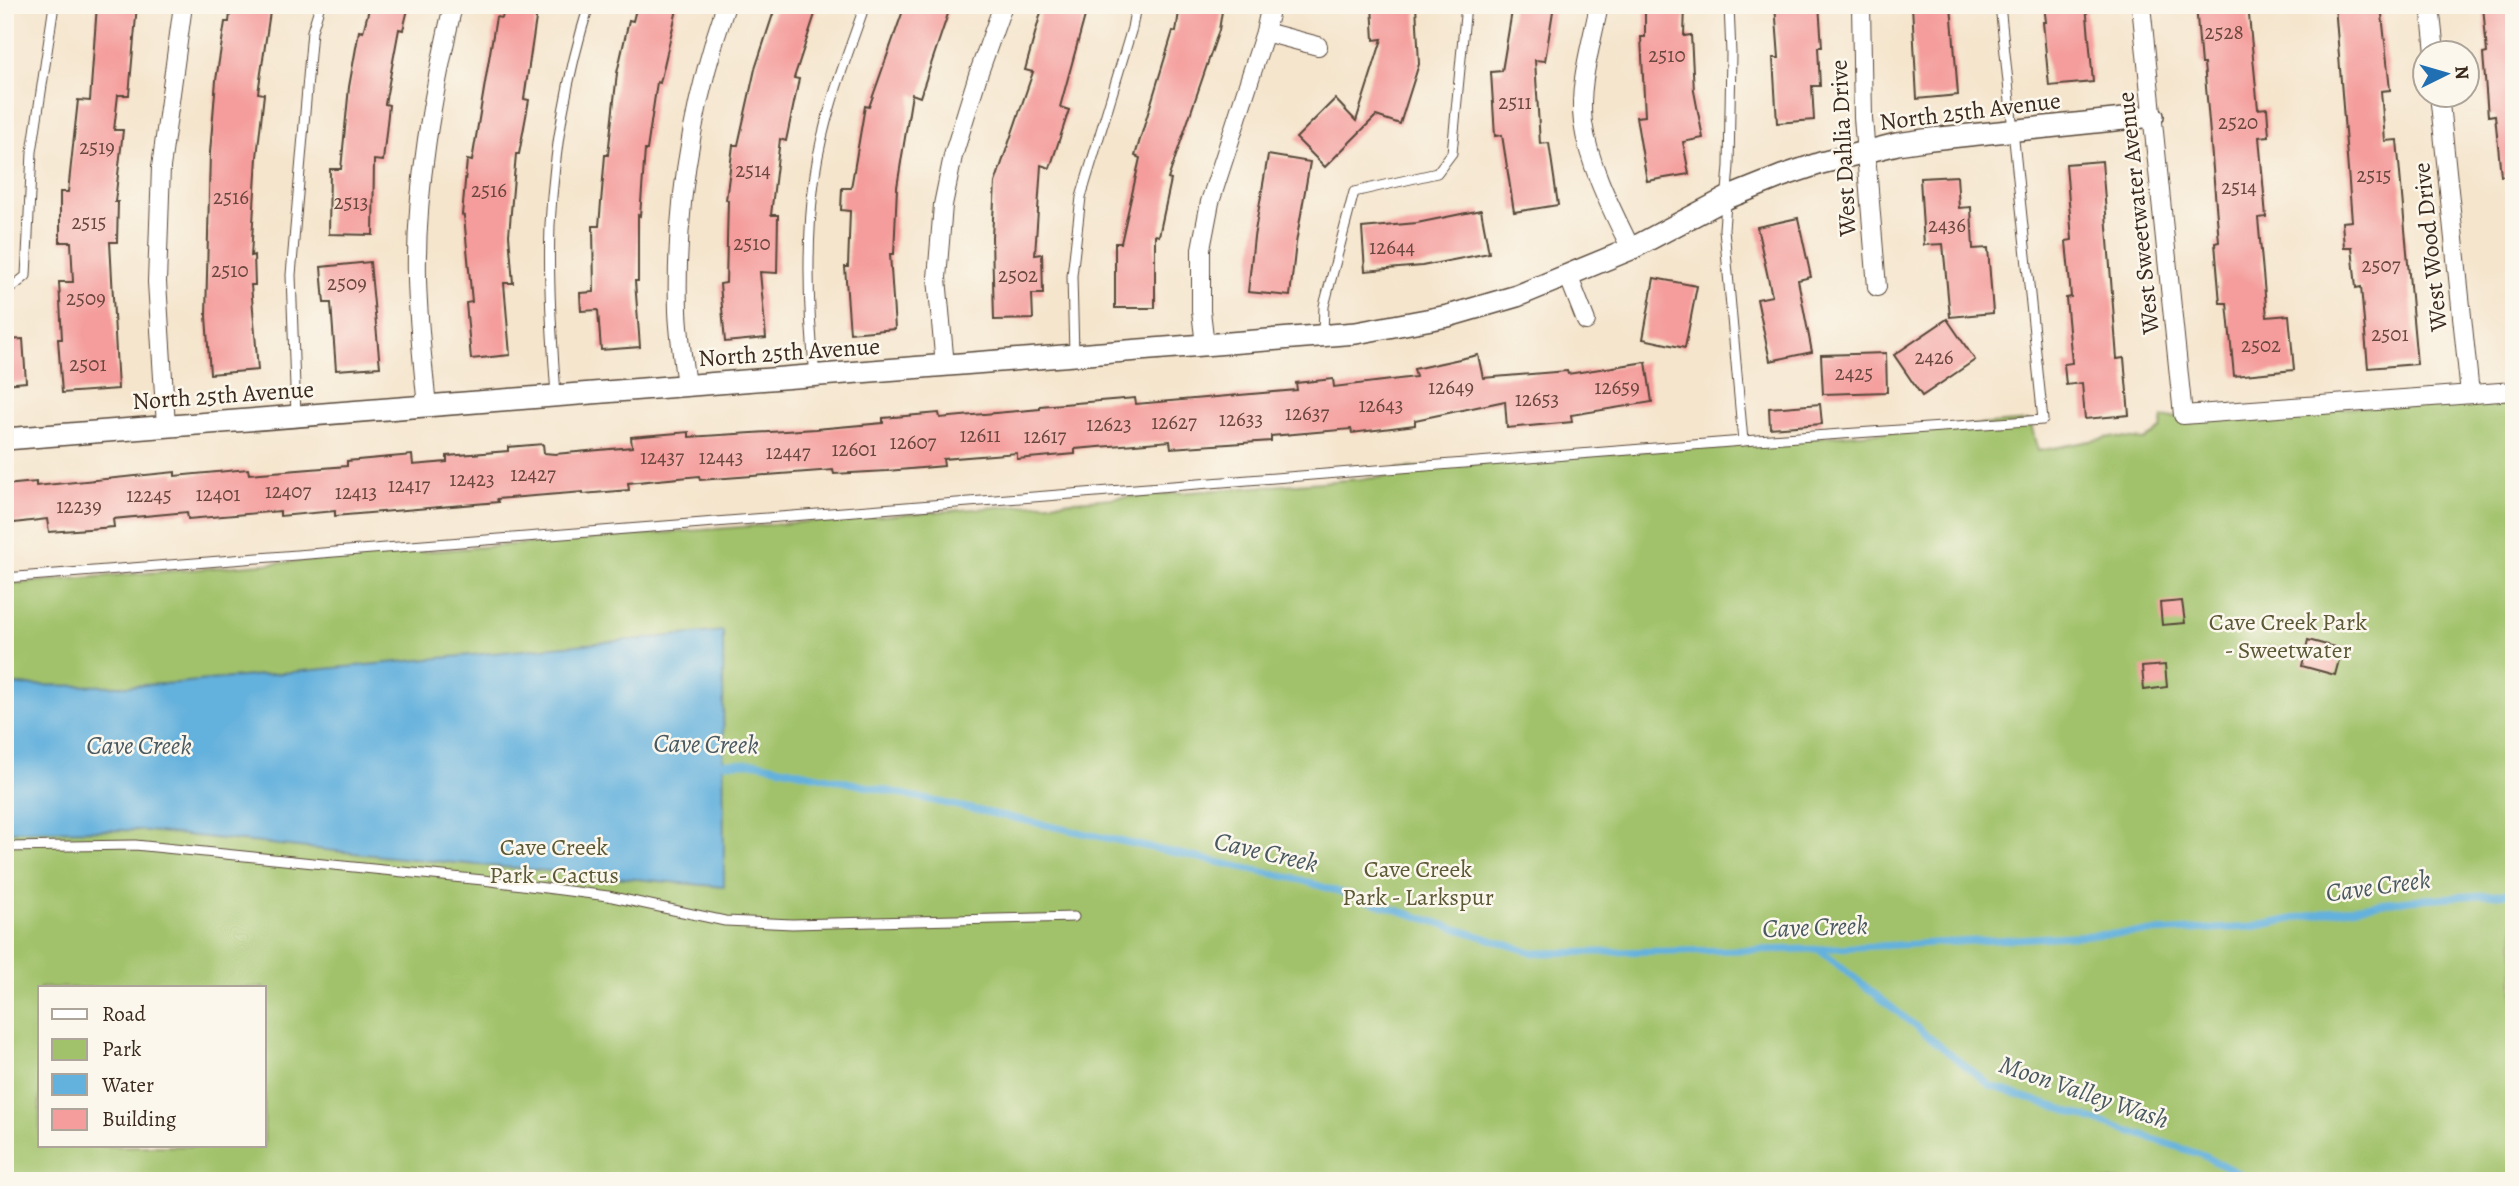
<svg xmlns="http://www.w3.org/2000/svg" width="2519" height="1186" font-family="Alegreya,serif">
	<rect width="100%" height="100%" fill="#fbf7ec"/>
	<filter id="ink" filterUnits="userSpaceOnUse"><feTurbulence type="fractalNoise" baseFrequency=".0143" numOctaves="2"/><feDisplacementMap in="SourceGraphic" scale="14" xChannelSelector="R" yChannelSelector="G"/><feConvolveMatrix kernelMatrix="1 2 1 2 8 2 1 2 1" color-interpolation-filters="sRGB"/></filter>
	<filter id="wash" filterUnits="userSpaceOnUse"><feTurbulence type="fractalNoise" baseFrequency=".00686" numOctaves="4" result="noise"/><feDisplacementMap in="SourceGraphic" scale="28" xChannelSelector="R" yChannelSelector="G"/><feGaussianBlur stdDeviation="1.57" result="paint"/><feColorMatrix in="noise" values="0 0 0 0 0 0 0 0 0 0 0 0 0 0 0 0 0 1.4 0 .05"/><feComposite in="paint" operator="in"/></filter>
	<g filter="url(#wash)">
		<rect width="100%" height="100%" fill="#f5e5cd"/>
		<path fill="#a1c26b" stroke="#6e7644" stroke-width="2" fill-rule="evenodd" d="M 2514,398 L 2514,1181 L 5,1181 L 5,584 L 1398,476 L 1397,469 L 2030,421 L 2038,451 L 2111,437 L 2144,440 L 2161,429 L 2163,418 ZM 40,988 L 264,988 L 264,1146 L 40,1146 Z"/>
		<polygon fill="#63b1dd" stroke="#4f6e7e" stroke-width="2" points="723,631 724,887 391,857 138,830 5,831 5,685 127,686 177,683"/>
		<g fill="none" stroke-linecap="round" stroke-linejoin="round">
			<g stroke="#63b1dd" stroke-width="7">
				<polyline points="715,763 758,763 1301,880 1534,953 1818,949 2252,927 2338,910 2408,900 2514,893"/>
				<polyline points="1818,949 1991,1086 2202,1155 2242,1175 2247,1181"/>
			</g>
		</g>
		<g id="blocks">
			<g fill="#f49d9c">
				<polygon points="97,5 137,5 129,95 118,95 114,130 123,130 115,202 118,202 117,242 110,242 118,389 62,393 58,339 62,339 59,282 73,282 71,242 60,242 60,192 68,192 78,100 90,101"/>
				<polygon points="231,5 271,5 258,93 264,94 257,157 251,256 254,255 255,285 251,285 258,370 210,374 206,316 210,153 216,80 225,22 229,22"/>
				<polygon points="370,5 409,5 403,30 399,29 385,104 389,105 383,161 374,160 373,235 329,234 330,169 341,169 349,87 359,31 363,32"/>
				<polygon points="505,5 538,5 524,99 529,100 519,154 516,154 509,235 513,283 504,283 510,355 471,359 466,303 472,302 464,216 462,215 467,160 472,161 496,17 502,18"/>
				<polygon points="637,5 678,5 660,83 657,82 647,150 645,150 640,216 638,215 638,281 635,281 640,347 601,350 598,310 581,311 580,293 594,292 593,226 599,226 605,155 608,155 617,73 629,20 633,21"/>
				<polygon points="776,5 818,5 794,78 799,79 786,141 780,139 771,215 778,215 777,273 760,272 766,338 725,342 720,284 726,283 728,200 726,200 733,145 738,145 755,69"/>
				<polygon points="905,5 951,5 920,97 912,94 897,187 894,254 890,254 895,329 850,333 845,267 848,267 850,211 841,210 842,188 851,188 865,106 869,107"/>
				<polygon points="1043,5 1088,5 1060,107 1069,110 1050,168 1041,165 1035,255 1042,254 1043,294 1032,294 1033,319 994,320 992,237 995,183 1033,72 1025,70"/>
				<polygon points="1180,5 1223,5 1219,30 1168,179 1171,180 1159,236 1155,235 1155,308 1115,308 1115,243 1121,243 1140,158 1135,156 1173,31 1176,32"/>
				<polygon points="1372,5 1416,5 1419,64 1400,124 1376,116 1325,167 1296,138 1335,99 1356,121 1382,39 1374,40"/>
				<polygon points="1513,5 1554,5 1545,61 1535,60 1540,144 1549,143 1558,205 1514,212 1502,135 1495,136 1491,72 1502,71"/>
				<polygon points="1645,5 1685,5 1684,36 1691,35 1694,91 1703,138 1683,142 1689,174 1647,181 1636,117 1645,116 1641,37 1645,37"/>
				<polygon points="1775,5 1819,5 1822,47 1818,47 1820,86 1812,86 1814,120 1777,123 1773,58 1779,58"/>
				<polygon points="1912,5 1951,5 1958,95 1917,99"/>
				<polygon points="2044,5 2086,5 2093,82 2049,86 2043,22 2046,22"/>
				<polygon points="2196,5 2248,5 2258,109 2267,108 2269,136 2259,137 2266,217 2258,218 2267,317 2289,315 2294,370 2234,376 2227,303 2220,303 2215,243 2219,242 2212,157 2204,64 2201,64"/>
				<polygon points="2335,5 2381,5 2390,90 2381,91 2385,141 2397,140 2417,364 2368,368 2361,287 2356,288 2352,247 2344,247 2342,222 2352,221"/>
				<polygon points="2483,5 2514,5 2514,175 2501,176 2495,115 2488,116 2483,54 2487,53"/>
				<polygon points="1268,155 1310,162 1296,243 1290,296 1248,292 1254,237"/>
				<polygon points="2102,161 2117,359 2124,358 2129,415 2085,419 2082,383 2066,385 2064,364 2072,363 2066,298 2071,297 2066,241 2072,240 2066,164"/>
				<polygon points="1957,176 1959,208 1971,207 1973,249 1988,248 1993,313 1950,317 1943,244 1924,245 1920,178"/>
				<polygon points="1481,210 1489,253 1422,266 1365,271 1362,228 1417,223"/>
				<polygon points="1798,218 1811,277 1798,280 1812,352 1770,361 1757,299 1772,296 1757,227"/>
				<polygon points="370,262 380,367 336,370 331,303 324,303 321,267"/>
				<polygon points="1654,278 1697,286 1685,348 1643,339"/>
				<polygon points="1947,319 1975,360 1922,396 1894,355"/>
				<polygon points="23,339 26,382 5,384 5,340"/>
				<polygon points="1886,353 1887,392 1823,394 1821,355"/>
				<polygon points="1478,355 1483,378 1567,371 1568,374 1646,362 1652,402 1571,415 1572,422 1507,428 1505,401 1415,420 1415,425 1352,433 1351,429 1271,436 1271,441 1171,448 1170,441 1075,449 1075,454 1017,459 1017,453 943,459 944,466 887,471 834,474 833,470 700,480 699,476 628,483 629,490 583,494 583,492 497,499 498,502 335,516 335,511 280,516 280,511 188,519 187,512 113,519 114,527 49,532 47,519 5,524 5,485 36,482 36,486 175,472 175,476 248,469 249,474 347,466 347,461 412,455 413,465 447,462 447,456 508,451 508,447 543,444 544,453 555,454 632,447 631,437 689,432 689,437 816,429 883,423 883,418 939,413 940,418 1040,409 1040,406 1135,398 1136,404 1297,390 1296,383 1333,379 1334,387 1416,377 1414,369"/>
				<polygon points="1820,404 1822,424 1770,428 1769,408"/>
				<polygon points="2182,601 2185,623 2162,625 2160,603"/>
				<polygon points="2308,640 2342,649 2335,675 2302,666"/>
				<polygon points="2165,665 2167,687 2144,690 2142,667"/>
			</g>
		</g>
	</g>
	<g filter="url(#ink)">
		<use href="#blocks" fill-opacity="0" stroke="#574638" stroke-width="2"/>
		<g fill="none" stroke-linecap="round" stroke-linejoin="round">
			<g stroke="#574638" stroke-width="11">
				<g id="service">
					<polyline points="1729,5 1731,54 1729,166 1724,229 1743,441"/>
					<polyline points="5,293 26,276 32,152 54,5"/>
					<polyline points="1323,334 1324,306 1354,192 1437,173 1452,153 1466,5"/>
					<polyline points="1074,355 1072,276 1081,197 1132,28 1136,5"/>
					<path d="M 815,376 C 808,310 806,240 815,174 C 823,117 846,59 865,5"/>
					<path d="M 556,395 C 552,339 548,282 550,225 C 554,152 567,75 589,5"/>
					<polyline points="296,416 291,275 312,31 320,5"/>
					<polyline points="5,578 1743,441 2043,420 2000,5"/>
					<polyline points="5,847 135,845 483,880 608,896 725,921 792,924 1074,917"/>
				</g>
			</g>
			<g stroke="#574638" stroke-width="20">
				<g id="minor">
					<path d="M 1599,5 C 1592,43 1578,84 1583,123 C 1589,166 1612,210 1631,249"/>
					<polyline points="1861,5 1863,118 1877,287"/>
					<polyline points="2141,5 2183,415 2514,391"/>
					<polyline points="2430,5 2435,52"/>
					<polyline points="1265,32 1318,46"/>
					<polyline points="2439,94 2470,394"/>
					<polyline points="1568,275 1586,321"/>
					<polyline points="1205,345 1201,311 1201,249 1210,202 1265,32 1271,5"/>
					<polyline points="945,366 937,278 943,205 953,156 978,75 1003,5"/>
					<path d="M 686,386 C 683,361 679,336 678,311 C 675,207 692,104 726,5"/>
					<path d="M 427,407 C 423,365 418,322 417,279 C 415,188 433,94 453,5"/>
					<polyline points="166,426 157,282 161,167 183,5"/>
				</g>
			</g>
			<g stroke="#574638" stroke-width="24">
				<polyline id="tertiary" points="5,439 1356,333 1448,316 1517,296 1631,249 1727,198 1782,176 1821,163 1897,144 1931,139 2153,116"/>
			</g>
			<use href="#service" stroke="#fff" stroke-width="9"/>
			<use href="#minor" stroke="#fff" stroke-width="18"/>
			<use href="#tertiary" stroke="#fff" stroke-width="21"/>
		</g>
	</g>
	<g text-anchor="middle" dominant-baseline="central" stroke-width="5" stroke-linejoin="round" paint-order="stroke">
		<g font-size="21" fill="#69473e">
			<text x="2224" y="32">2528</text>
			<text x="1667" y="55">2510</text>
			<text x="1515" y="102">2511</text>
			<text x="2238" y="122">2520</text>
			<text x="97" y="147">2519</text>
			<text x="753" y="170">2514</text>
			<text x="2374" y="175">2515</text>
			<text x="2239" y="187">2514</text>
			<text x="489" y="190">2516</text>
			<text x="231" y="197">2516</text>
			<text x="351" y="202">2513</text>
			<text x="89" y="222">2515</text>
			<text x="1947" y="225">2436</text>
			<text x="752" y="243">2510</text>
			<text x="1392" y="247">12644</text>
			<text x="2381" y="265">2507</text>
			<text x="230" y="270">2510</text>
			<text x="1018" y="275">2502</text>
			<text x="347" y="283">2509</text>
			<text x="86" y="298">2509</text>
			<text x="2390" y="334">2501</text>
			<text x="2261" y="345">2502</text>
			<text x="1934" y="357">2426</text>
			<text x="88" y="364">2501</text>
			<text x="1854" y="373">2425</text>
			<text x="1451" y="387">12649</text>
			<text x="1617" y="387">12659</text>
			<text x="1537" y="399">12653</text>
			<text x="1381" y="405">12643</text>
			<text x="1307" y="413">12637</text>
			<text x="1241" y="419">12633</text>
			<text x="1174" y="422">12627</text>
			<text x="1109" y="424">12623</text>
			<text x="980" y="435">12611</text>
			<text x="1045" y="436">12617</text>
			<text x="913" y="442">12607</text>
			<text x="854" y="449">12601</text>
			<text x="788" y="452">12447</text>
			<text x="662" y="457">12437</text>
			<text x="721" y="457">12443</text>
			<text x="533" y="474">12427</text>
			<text x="472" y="479">12423</text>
			<text x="409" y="485">12417</text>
			<text x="288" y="491">12407</text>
			<text x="356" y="492">12413</text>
			<text x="218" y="494">12401</text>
			<text x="149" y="495">12245</text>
			<text x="79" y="506">12239</text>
		</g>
		<g font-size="24" fill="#3b2a1e" stroke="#fbf7ec">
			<text transform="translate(1970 111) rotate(-7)">North 25th Avenue</text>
			<text transform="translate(1843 148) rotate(-93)">West Dahlia Drive</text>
			<text transform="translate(2138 213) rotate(-96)">West Sweetwater Avenue</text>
			<text transform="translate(2430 247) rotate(-96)">West Wood Drive</text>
			<text transform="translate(789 352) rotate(-4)">North 25th Avenue</text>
			<text transform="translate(223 395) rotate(-4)">North 25th Avenue</text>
		</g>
		<g font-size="24" fill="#5a5835" stroke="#fbf7ec">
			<text x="2288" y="622">Cave Creek Park<tspan x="2288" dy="28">- Sweetwater</tspan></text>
			<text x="554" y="847">Cave Creek<tspan x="554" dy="28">Park - Cactus</tspan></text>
			<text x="1418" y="869">Cave Creek<tspan x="1418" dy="28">Park - Larkspur</tspan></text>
		</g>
		<g font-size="26" font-style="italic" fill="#495961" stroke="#fbf7ec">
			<text transform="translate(706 744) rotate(1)">Cave Creek</text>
			<text x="139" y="745">Cave Creek</text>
			<text transform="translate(1266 852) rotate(13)">Cave Creek</text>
			<text transform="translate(2378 886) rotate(-8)">Cave Creek</text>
			<text transform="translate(1815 927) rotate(-2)">Cave Creek</text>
			<text transform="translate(2084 1092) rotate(19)">Moon Valley Wash</text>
		</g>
	</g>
	<rect width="2519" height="1186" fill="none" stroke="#fbf7ec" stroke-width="28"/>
	<rect x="38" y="986" width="228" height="161" fill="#fbf7ec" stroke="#aea59a" stroke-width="2"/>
	<rect x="52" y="1009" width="35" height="10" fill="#ffffff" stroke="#aea59a" stroke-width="2"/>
	<text x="102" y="1021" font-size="21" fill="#3b2a1e">Road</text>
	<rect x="52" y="1039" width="35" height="21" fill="#a1c26b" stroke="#aea59a" stroke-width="2"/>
	<text x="102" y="1056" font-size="21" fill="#3b2a1e">Park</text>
	<rect x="52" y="1074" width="35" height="21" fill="#63b1dd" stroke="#aea59a" stroke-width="2"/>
	<text x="102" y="1092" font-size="21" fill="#3b2a1e">Water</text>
	<rect x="52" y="1109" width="35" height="21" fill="#f49d9c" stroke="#aea59a" stroke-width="2"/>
	<text x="102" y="1126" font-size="21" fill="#3b2a1e">Building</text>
	<g transform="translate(2446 74) rotate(85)"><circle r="33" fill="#fbf7ec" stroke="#aea59a" stroke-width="2"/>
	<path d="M0-5L12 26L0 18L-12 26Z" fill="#1f6fb2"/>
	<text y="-10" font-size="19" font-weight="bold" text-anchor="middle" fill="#3b2a1e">N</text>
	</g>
</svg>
